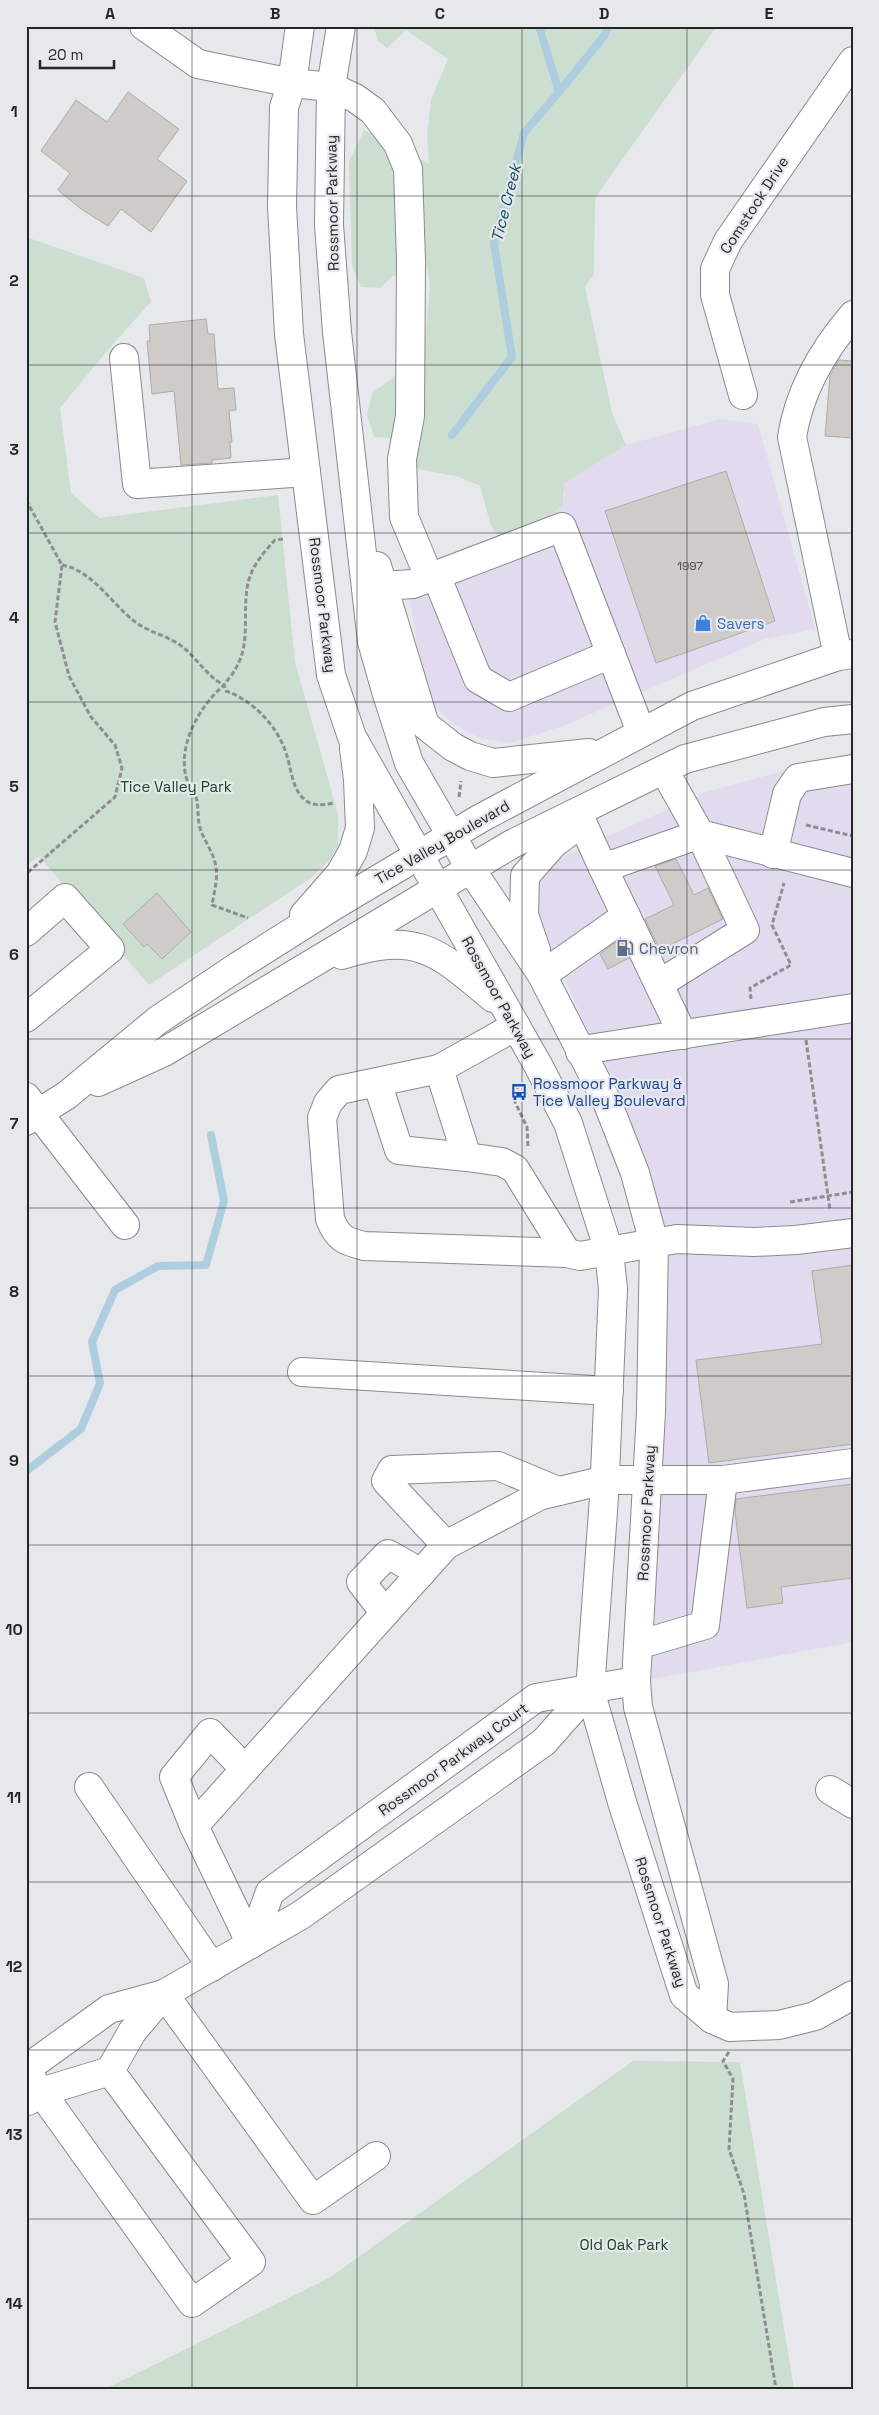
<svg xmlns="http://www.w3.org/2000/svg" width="879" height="2415" font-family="'Space Grotesk',sans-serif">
	<rect width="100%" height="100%" fill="#e7e8ec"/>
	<g fill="#e2daef">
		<polygon points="720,419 758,424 815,629 765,639 563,726 510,743 479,738 451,723 432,703 421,665 404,568 466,553 500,539 565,497 563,483 626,445"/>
		<polygon points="853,752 853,1642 621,1685 662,1248 595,1048 531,902 551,862 706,792"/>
	</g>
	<g fill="#ccded0">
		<path d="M 374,26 L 717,26 L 595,198 L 594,274 L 585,287 L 612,413 L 626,445 L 564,483 L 563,504 C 546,522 522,529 500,539 L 491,526 L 480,486 L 459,477 L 418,469 L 389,438 L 374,437 L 367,415 L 372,393 L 389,381 L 424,351 L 430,285 L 426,262 L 393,276 L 380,288 L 361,287 L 352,265 L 349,162 L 364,130 L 429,164 L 427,134 L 431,100 L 448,59 L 406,30 L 387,48 L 378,41 Z"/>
		<polygon points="26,237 144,278 151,302 112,345 60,408 71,493 99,518 278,495 295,662 338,814 338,845 330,860 312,877 149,985 39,856 26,867"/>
		<polygon points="633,2061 740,2062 794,2389 105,2389 329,2278"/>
	</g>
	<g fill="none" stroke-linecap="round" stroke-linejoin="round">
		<g stroke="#aecedf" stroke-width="8">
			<polyline points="559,92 604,36 609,26"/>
			<polyline points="452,435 512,357 494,244 524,133 559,92 539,26"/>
			<polyline points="26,1471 81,1429 100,1383 92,1342 115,1290 158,1266 206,1265 224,1201 211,1135"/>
		</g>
	</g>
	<g fill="#cecbc8" stroke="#afaba9">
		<polygon points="128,92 179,129 157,159 187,181 151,232 121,209 108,226 81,209 58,190 70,173 41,151 76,100 107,122"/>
		<polygon points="206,319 208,334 214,334 218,389 234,388 236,410 229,411 232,442 230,442 231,458 212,460 212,463 181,465 174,391 152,394 147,341 150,341 149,325"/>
		<polygon points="839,360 853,361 853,438 825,436 830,376"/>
		<polygon points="726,471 775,621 656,663 605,511"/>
		<polygon points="676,859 694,895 708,888 723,919 660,950 645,919 674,905 655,866"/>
		<polygon points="157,893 191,932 162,959 147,944 144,947 123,924"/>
		<polygon points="620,939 629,958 608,969 600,954"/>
		<polygon points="853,1265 853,1444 709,1463 696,1360 822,1344 812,1271"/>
		<polygon points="853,1484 853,1578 781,1587 783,1603 747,1608 735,1512 736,1499"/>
	</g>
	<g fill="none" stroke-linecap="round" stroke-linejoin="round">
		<g stroke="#898a8d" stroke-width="30">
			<g id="minor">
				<polyline points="144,26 198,64 292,83 331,87 355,98 373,111 398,144 408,169 411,261 410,416 402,459 404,517 429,577"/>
				<polyline points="300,26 292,83 284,107 282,206 289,334 331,675 352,737 538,1065 568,1123 609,1251 613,1289 604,1497 590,1690 622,1802 684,1995 712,2019 730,2027 779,2025 815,2016 853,1995"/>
				<polyline points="341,26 331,87 329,225 337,332 372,642 386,691 409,763 470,868 542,975 608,1104 635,1173 654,1243 651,1412 636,1681 638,1707 714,1984 712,2019"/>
				<polyline points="124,358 137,484 306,472"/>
				<polyline points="743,395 715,295 715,269 728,241 853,61"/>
				<polyline points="377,566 425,725 453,747 470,756 493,763 589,753"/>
				<polyline points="436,575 478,679 509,697 611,654"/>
				<polyline points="366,587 413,584 562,527 641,732"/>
				<path d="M 838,656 L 792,437 C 799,392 823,350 853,315"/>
				<polyline points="664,770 700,834 853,873"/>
				<polyline points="582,822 603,868"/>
				<polyline points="773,854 787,794 798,778 853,769"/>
				<polyline points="304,915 340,874 353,851 360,828 358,780 354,748"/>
				<polyline points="26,932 65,898 110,949 26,1018"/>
				<polyline points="536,950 524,915 525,876 553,844 580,824"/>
				<path d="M 342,955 C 418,931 437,951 493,998"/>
				<polyline points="542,975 626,916"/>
				<polyline points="659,984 745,930 700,834 603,868 683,1035"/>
				<polyline points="580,1052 595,1048 853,1008"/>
				<polyline points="439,1069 516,1026"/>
				<polyline points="98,1082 164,1052 512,844 685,759 824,722 853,719"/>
				<path d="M 377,1082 L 399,1150 L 467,1157 L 439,1069 L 339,1090 L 328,1103 L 322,1118 L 330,1219 C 338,1239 345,1241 364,1246 L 567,1253"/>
				<polyline points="26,1097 125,1225"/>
				<polyline points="26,1121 67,1095 158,1020 240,965 335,905 481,818 692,706 838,656 853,654"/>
				<polyline points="467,1157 502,1162 515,1169 567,1253 580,1256 677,1239 754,1242 796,1240 853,1233"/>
				<polyline points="302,1372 609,1391"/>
				<polyline points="446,1545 386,1481 392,1470 498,1466 558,1491"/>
				<polyline points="385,1613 361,1582 388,1554 421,1573"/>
				<polyline points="638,1645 705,1625 723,1480"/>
				<polyline points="245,1769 210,1733 174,1777 194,1826 251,1944"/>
				<polyline points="89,1787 212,1967"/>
				<polyline points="830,1790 853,1804"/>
				<polyline points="194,1826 446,1545 539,1496 605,1480 723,1480 853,1463"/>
				<polyline points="251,1944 270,1892 536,1698 636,1681"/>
				<polyline points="164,1994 313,2200 376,2156"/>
				<polyline points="26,2069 109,2009 164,1994 301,1915 544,1742 590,1690"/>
				<polyline points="26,2071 192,2303 251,2262 110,2071 132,2032 164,1994"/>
				<polyline points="28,2101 41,2092 110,2071"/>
			</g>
		</g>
		<g stroke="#8d8e90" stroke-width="3" stroke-dasharray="5 2.5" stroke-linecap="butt">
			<polyline points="26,500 62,565 55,622 69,676 91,717 115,745 122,768 115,797 26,874"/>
			<path d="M 283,539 L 275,540 C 262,554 249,570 247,589 C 243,614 250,643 237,666 C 234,673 228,679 224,685 L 226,691 C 252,700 277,725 286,753 C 291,767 292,789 304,799 C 313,807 324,805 334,803"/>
			<path d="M 62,565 C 93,571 110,602 134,621 C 149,633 170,636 184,648 C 197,659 209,678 224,685 C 200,706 178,743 186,777 C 188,784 193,790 196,797 C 199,807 197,818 200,828 C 204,841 214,853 216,867 C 218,879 214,893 212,905 L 248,918"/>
			<polyline points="459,797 461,781"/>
			<polyline points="806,825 853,836"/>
			<polyline points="751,999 750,988 791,965 772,925 784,883"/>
			<polyline points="806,1040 830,1210"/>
			<polyline points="518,1084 515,1102 527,1127 528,1147"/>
			<polyline points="790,1202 853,1192"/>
			<polyline points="729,2052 723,2061 733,2079 729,2149 744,2194 776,2389"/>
		</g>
		<use href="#minor" stroke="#fff" stroke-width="28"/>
	</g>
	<path fill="none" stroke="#252627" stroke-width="1" stroke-opacity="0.55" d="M 192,26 L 192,2389M 357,26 L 357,2389M 522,26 L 522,2389M 687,26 L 687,2389M 26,196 L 853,196M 26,365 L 853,365M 26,533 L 853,533M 26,702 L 853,702M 26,870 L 853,870M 26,1039 L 853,1039M 26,1208 L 853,1208M 26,1376 L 853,1376M 26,1545 L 853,1545M 26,1713 L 853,1713M 26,1882 L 853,1882M 26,2050 L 853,2050M 26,2219 L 853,2219"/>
	<defs>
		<g id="shop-bare" transform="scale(1.35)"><path d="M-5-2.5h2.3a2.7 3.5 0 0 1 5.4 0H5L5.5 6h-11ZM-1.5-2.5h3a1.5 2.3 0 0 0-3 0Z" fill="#3f7fe0" stroke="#e7e8ec" stroke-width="2.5" paint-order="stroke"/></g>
		<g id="fuel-bare" transform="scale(1.35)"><path d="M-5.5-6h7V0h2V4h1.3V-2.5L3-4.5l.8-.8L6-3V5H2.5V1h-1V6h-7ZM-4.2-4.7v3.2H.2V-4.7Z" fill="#5c6f8a" stroke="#e7e8ec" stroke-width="2.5" paint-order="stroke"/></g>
		<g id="bus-bare" transform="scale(1.35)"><path d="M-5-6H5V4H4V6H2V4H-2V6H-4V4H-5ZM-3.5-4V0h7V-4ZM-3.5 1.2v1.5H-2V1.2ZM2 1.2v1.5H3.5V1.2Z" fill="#1a4fb4" stroke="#e7e8ec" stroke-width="2.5" paint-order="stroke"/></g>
	</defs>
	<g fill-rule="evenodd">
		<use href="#shop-bare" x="703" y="623"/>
		<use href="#fuel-bare" x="625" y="948"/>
		<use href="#bus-bare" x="519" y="1092"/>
	</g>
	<g text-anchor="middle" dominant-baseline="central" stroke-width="4.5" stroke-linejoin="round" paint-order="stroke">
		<g font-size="12" fill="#4f4f4f">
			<text x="690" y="566">1997</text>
		</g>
		<g font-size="15" fill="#252627" stroke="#e7e8ec">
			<text transform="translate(332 203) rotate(-91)">Rossmoor Parkway</text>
			<text transform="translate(754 205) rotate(-57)">Comstock Drive</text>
			<text transform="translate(323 605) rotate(83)">Rossmoor Parkway</text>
			<text transform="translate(442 842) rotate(-30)">Tice Valley Boulevard</text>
			<text transform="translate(499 997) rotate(61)">Rossmoor Parkway</text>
			<text transform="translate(646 1513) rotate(-87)">Rossmoor Parkway</text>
			<text transform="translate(453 1759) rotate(-36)">Rossmoor Parkway Court</text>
			<text transform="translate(661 1922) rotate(72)">Rossmoor Parkway</text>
		</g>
		<g font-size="15" fill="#366cbe" stroke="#e7e8ec" text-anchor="start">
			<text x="717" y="623">Savers</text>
		</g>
		<g font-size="15" fill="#164427" stroke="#e7e8ec">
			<text x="176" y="786">Tice Valley Park</text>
			<text x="624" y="2244">Old Oak Park</text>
		</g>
		<g font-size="15" fill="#4e5e75" stroke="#e7e8ec" text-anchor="start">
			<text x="639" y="948">Chevron</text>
		</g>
		<g font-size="15" fill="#164399" stroke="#e7e8ec" text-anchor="start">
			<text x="533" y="1083">Rossmoor Parkway &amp;<tspan x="533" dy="17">Tice Valley Boulevard</tspan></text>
		</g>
		<g font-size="16" font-style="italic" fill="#0f4c65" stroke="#e7e8ec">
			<text transform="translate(506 203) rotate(-76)">Tice Creek</text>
		</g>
	</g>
	<rect width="879" height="2415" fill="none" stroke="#e7e8ec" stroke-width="55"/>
	<path d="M40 60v8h74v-8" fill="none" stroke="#252627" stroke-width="2.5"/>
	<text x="48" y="60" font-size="15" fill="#252627" stroke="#e7e8ec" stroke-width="4" paint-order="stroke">20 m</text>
	<rect x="28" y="28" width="824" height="2360" fill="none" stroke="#252627" stroke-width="2"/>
	<g font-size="16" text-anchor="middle" font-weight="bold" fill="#252627">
		<text x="110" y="19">A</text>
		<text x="275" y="19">B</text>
		<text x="440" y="19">C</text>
		<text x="604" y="19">D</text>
		<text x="769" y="19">E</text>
		<text x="14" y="117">1</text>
		<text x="14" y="286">2</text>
		<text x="14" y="455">3</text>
		<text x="14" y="623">4</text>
		<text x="14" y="792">5</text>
		<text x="14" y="960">6</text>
		<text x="14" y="1129">7</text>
		<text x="14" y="1297">8</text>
		<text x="14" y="1466">9</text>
		<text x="14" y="1635">10</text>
		<text x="14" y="1803">11</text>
		<text x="14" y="1972">12</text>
		<text x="14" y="2140">13</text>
		<text x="14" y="2309">14</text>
	</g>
</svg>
